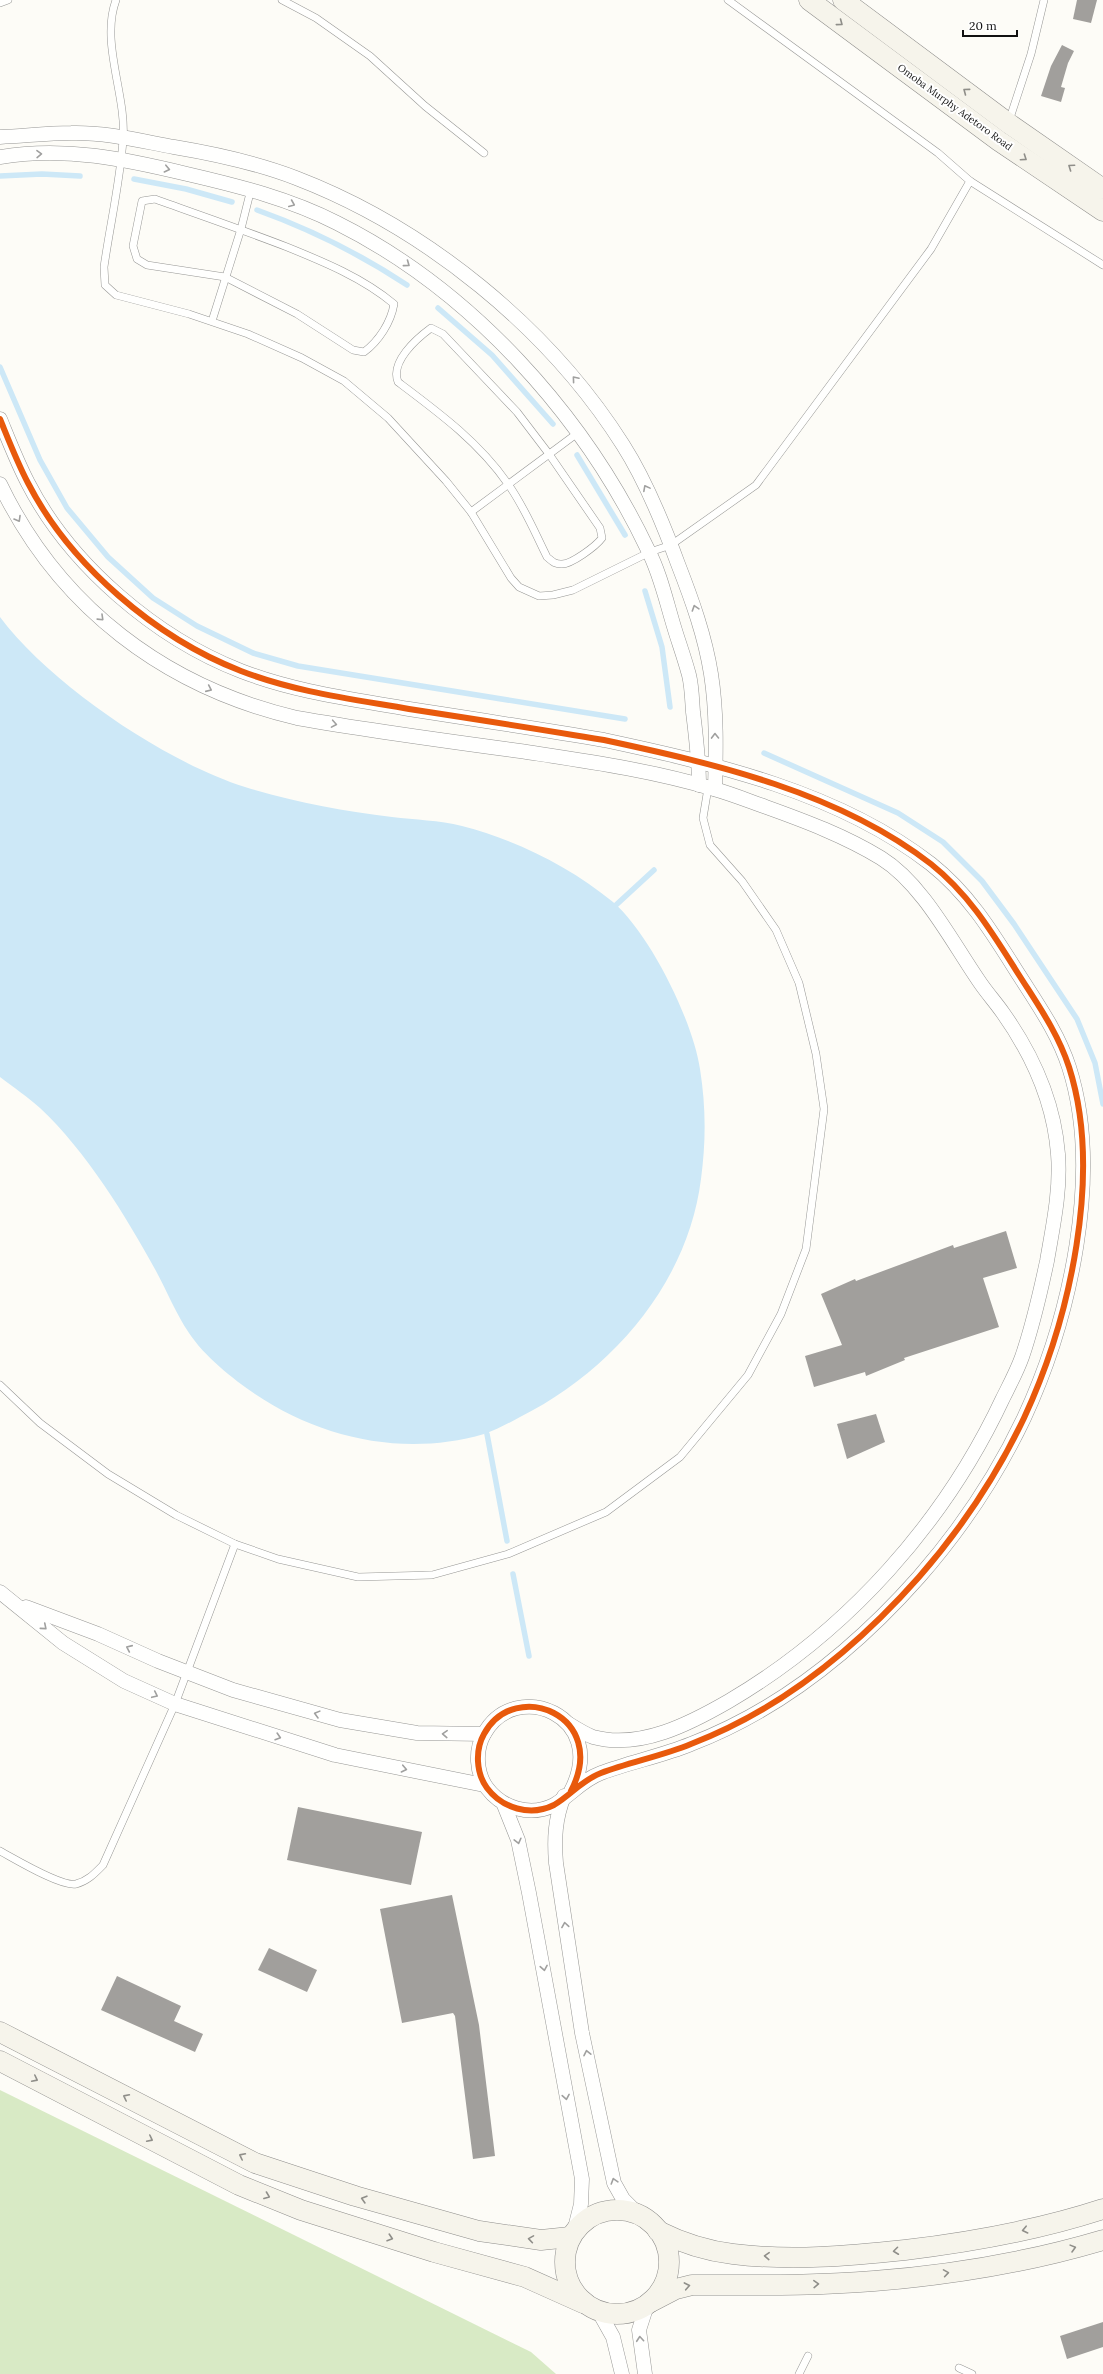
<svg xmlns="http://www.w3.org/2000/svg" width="1103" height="2374" font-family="Lora,serif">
	<rect width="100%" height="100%" fill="#fdfcf7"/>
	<polygon fill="#d8eac5" points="0,2090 531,2352 556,2374 0,2374"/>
	<path fill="#cde8f7" d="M 0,617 C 50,684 165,762 245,787 C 293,802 343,811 392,817 C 415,820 439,820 462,826 C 516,840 569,866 613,902 C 650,934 693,1021 700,1069 C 706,1107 706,1141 701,1179 C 688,1283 612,1371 520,1417 C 509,1423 496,1430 484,1434 C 405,1457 322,1439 255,1394 C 233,1379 204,1356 189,1333 C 176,1314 167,1291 156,1271 C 126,1216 86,1151 40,1108 C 28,1097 13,1087 0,1077 Z"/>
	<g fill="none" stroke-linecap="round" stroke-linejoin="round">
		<g stroke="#cde8f7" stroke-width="5.5">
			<polyline points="0,176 42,174 80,176"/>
			<polyline points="134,179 186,189 232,202"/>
			<path d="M 257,210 C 310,229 360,254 407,285"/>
			<polyline points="438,308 492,355 553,424"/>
			<polyline points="0,367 40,460 67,508 108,557 153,598 197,626 253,653 298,666 625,719"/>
			<polyline points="577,455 625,535"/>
			<polyline points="645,591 662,647 670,707"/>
			<polyline points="764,753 898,813 943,842 982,881 1014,924 1077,1019 1095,1063 1103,1104"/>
			<polyline points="616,905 654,870"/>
			<polyline points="487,1434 507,1541"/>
			<polyline points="513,1574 529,1656"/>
		</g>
	</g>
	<g fill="#a19f9c">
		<polygon points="1077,0 1097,0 1091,23 1073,19"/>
		<polygon points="1062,45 1074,51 1068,63 1061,87 1065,88 1061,102 1041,96 1051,66"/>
		<polygon points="1006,1231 1017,1268 983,1278 999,1327 904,1358 905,1360 866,1376 865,1372 814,1387 805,1356 842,1345 821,1294 855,1279 856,1281 953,1245 954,1248"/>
		<polygon points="876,1414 885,1442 847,1459 837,1424"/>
		<polygon points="298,1807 422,1832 411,1885 287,1860"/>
		<polygon points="452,1895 479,2025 495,2156 473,2159 455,2016 453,2013 402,2023 380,1909"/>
		<polygon points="269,1948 317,1970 307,1992 258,1970"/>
		<polygon points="117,1976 181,2006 174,2021 203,2034 195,2052 101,2010"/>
		<polygon points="1103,2322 1103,2347 1067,2359 1060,2336"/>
	</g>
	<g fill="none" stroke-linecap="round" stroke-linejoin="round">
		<g stroke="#979795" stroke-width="8">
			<g id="lane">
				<path d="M 116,0 C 100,43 127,96 123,140 C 120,182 110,225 104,267 L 105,285 L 116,295 L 189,314 L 248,334 L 302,358 L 344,381 L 388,418 L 446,481 L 471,512 L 511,578 L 519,587 L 539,596 L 553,595 L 573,590 L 650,552 L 671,545 L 756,485 L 931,249 L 970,181 L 938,153 L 728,0"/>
				<polyline points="282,0 316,18 370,56 425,106 484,153"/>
				<polyline points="0,3 8,0"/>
				<polyline points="1009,121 1031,54 1044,0"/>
				<polyline points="970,181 1103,265"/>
				<path d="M 155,199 C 199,215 243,230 287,247 C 324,262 363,278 394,304 C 391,322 379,341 364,352 L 353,350 L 297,314 L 225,277 L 147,265 L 137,259 L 133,246 L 142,201 Z"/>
				<polyline points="212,321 241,229 251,189"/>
				<path d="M 431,328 L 443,334 L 517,412 L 549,454 L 600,528 L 602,538 C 596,546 571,565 561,564 C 554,564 552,561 547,557 C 535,533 524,506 508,484 C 479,442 438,412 398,382 C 390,362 416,339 431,328 Z"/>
				<polyline points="471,512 579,432"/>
				<polyline points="0,1385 40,1423 108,1474 176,1515 235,1544 278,1559 358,1577 432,1575 508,1554 606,1512 680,1457 748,1375 781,1314 806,1249 824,1109 816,1054 799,983 776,930 742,881 710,845 703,818 708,788"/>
				<path d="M 0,1851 C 15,1859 61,1887 76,1884 C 88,1881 95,1873 103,1865 L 175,1704 L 235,1544"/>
				<polyline points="959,2368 972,2374"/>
				<polyline points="799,2374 808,2356"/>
			</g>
		</g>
		<g stroke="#979795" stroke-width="15">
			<g id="street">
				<path d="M 0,137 C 24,136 48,133 71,133 C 106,132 141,141 174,147 C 216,154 257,163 296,178 C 426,228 549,328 623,445 C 646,481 663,523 678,564 C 692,600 705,636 711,674 C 717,712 716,751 715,789"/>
				<path d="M 0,157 C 64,146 125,159 187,174 C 239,186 290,199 337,223 C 471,290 584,415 648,550 C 659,571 665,596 672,620 C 677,638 684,656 689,675 C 692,687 692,700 693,712 C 696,736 699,760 699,785"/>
				<path d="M 0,419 C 9,441 17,462 28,483 C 70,565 156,638 241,671 C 295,692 352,699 409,709 C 474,719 539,729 604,740 C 716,764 838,792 931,864 C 970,895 993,934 1019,975 C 1038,1005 1058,1033 1069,1067 C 1103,1173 1070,1319 1024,1418 C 997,1475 961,1529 919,1577 C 857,1647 780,1710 691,1744 C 662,1756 630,1762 601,1773 C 582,1780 571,1795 554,1805 C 530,1817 502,1808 487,1788 C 476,1773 475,1750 484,1734 C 515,1677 610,1716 571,1791"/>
				<path d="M 0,484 C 59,607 165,687 297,718 C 371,731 446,741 520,751 C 585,761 651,770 714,789 C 732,794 749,801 766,807 C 805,821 845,836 881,858 C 923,884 953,944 981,984 C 988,994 996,1003 1003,1013 C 1032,1054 1054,1103 1058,1154 C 1061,1189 1053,1226 1047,1261 C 1040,1294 1033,1325 1022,1357 C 1017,1371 1010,1384 1003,1398 C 945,1522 848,1631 729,1701 C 691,1723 640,1750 593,1737 C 585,1734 577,1729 569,1724"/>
				<polyline points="0,1592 63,1643 124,1681 175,1704 335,1755 484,1785"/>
				<polyline points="26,1607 98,1634 158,1661 233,1690 340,1720 417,1733 484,1734"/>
				<path d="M 564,1796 C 555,1819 554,1839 556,1863 L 582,2033 L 614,2183 L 623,2199 L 636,2212"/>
				<polyline points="504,1805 518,1840 529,1893 582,2179 581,2204 575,2228"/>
				<polyline points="599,2312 613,2337 622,2374"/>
				<polyline points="645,2374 639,2330 647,2305"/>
			</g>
		</g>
		<g stroke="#8e8d8b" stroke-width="21">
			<g id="secondary">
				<polyline points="809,0 999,141 1103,211"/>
				<polyline points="843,0 1008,123 1103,189"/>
				<polyline points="0,2032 255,2163 355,2196 479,2231 541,2240 570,2237"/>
				<polyline points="0,2061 239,2185 301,2210 434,2252 525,2277 583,2303"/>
				<circle cx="617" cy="2262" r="52"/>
				<path d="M 658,2231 C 682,2243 707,2251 733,2254 C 790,2261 849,2256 905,2250 C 972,2242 1039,2230 1103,2209"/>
				<path d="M 651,2302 L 676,2289 L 692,2285 C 753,2285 814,2286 874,2281 C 951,2275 1029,2262 1103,2240"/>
			</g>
		</g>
		<use href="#lane" stroke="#fffffe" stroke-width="7"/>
		<use href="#street" stroke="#fffffe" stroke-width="14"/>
		<use href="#secondary" stroke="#f6f4eb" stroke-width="20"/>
		<g stroke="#fff" stroke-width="8">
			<path id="cycleway" d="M 0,419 C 9,441 17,462 28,483 C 70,565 156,638 241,671 C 295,692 352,699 409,709 C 474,719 539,729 604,740 C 716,764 838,792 931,864 C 970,895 993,934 1019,975 C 1038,1005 1058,1033 1069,1067 C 1103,1173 1070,1319 1024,1418 C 997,1475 961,1529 919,1577 C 857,1647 780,1710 691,1744 C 662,1756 630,1762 601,1773 C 582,1780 571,1795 554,1805 C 530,1817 502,1808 487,1788 C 476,1773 475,1750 484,1734 C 515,1677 610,1716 571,1791"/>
		</g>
		<use href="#cycleway" stroke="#e8590c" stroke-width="6"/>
	</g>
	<defs><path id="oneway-chevron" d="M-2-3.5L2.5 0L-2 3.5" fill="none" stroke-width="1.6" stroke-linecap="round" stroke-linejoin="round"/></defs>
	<g stroke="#8f8e89">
		<use href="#oneway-chevron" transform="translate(840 23) rotate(37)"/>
		<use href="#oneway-chevron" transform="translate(966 91) rotate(-143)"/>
		<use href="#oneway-chevron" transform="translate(1024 158) rotate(34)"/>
		<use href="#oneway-chevron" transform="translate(1071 167) rotate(-145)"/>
		<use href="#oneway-chevron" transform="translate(35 2079) rotate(27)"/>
		<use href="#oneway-chevron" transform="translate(126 2097) rotate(-153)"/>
		<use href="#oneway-chevron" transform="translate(150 2139) rotate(27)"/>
		<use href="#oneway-chevron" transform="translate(242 2156) rotate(-153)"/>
		<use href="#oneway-chevron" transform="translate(267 2196) rotate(21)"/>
		<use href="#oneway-chevron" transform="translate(364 2199) rotate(-164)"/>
		<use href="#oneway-chevron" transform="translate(1025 2230) rotate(167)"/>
		<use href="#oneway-chevron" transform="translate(390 2238) rotate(18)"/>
		<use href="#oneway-chevron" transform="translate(531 2239) rotate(-171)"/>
		<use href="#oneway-chevron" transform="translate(1073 2248) rotate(-15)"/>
		<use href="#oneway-chevron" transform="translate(896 2251) rotate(173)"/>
		<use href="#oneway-chevron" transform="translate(767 2256) rotate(-177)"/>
		<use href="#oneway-chevron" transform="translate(946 2273) rotate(-9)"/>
		<use href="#oneway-chevron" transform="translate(816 2284) rotate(-2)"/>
		<use href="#oneway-chevron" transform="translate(687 2286) rotate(-11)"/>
	</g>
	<g stroke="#a0a09f">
		<use href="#oneway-chevron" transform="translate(39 154) rotate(-1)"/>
		<use href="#oneway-chevron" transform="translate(167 169) rotate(13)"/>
		<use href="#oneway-chevron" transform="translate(292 204) rotate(23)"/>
		<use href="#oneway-chevron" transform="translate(407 264) rotate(36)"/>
		<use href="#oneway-chevron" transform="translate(575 379) rotate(-130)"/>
		<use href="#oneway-chevron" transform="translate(646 488) rotate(-118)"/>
		<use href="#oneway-chevron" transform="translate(18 519) rotate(60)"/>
		<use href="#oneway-chevron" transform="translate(695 608) rotate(-108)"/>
		<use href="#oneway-chevron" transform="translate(101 618) rotate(44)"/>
		<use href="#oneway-chevron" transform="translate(209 689) rotate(24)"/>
		<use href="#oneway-chevron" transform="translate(334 724) rotate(10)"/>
		<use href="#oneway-chevron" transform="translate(715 736) rotate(-91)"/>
		<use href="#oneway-chevron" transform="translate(44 1627) rotate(40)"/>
		<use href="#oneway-chevron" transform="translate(129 1648) rotate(-156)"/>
		<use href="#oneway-chevron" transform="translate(155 1695) rotate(25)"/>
		<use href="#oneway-chevron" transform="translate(317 1714) rotate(-165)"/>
		<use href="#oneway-chevron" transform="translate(445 1734) rotate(-177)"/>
		<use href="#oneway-chevron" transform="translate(278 1737) rotate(17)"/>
		<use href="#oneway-chevron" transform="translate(404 1769) rotate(12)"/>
		<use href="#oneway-chevron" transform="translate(518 1841) rotate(76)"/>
		<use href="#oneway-chevron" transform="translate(565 1925) rotate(-99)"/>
		<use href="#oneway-chevron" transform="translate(544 1968) rotate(80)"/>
		<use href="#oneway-chevron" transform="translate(587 2053) rotate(-102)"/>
		<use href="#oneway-chevron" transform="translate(566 2097) rotate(80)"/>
		<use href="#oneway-chevron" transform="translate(614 2181) rotate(-107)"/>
		<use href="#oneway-chevron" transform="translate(640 2339) rotate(-95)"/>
	</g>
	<g text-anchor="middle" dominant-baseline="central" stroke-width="4" stroke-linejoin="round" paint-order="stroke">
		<g font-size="10" fill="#111" stroke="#fff">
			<text transform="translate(955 107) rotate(36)">Omoba Murphy Adetoro Road</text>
		</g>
	</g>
	<path d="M963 30v6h54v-6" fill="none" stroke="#111111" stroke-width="2"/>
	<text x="969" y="30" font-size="12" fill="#111111" stroke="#ffffff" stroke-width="3" paint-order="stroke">20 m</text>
</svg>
